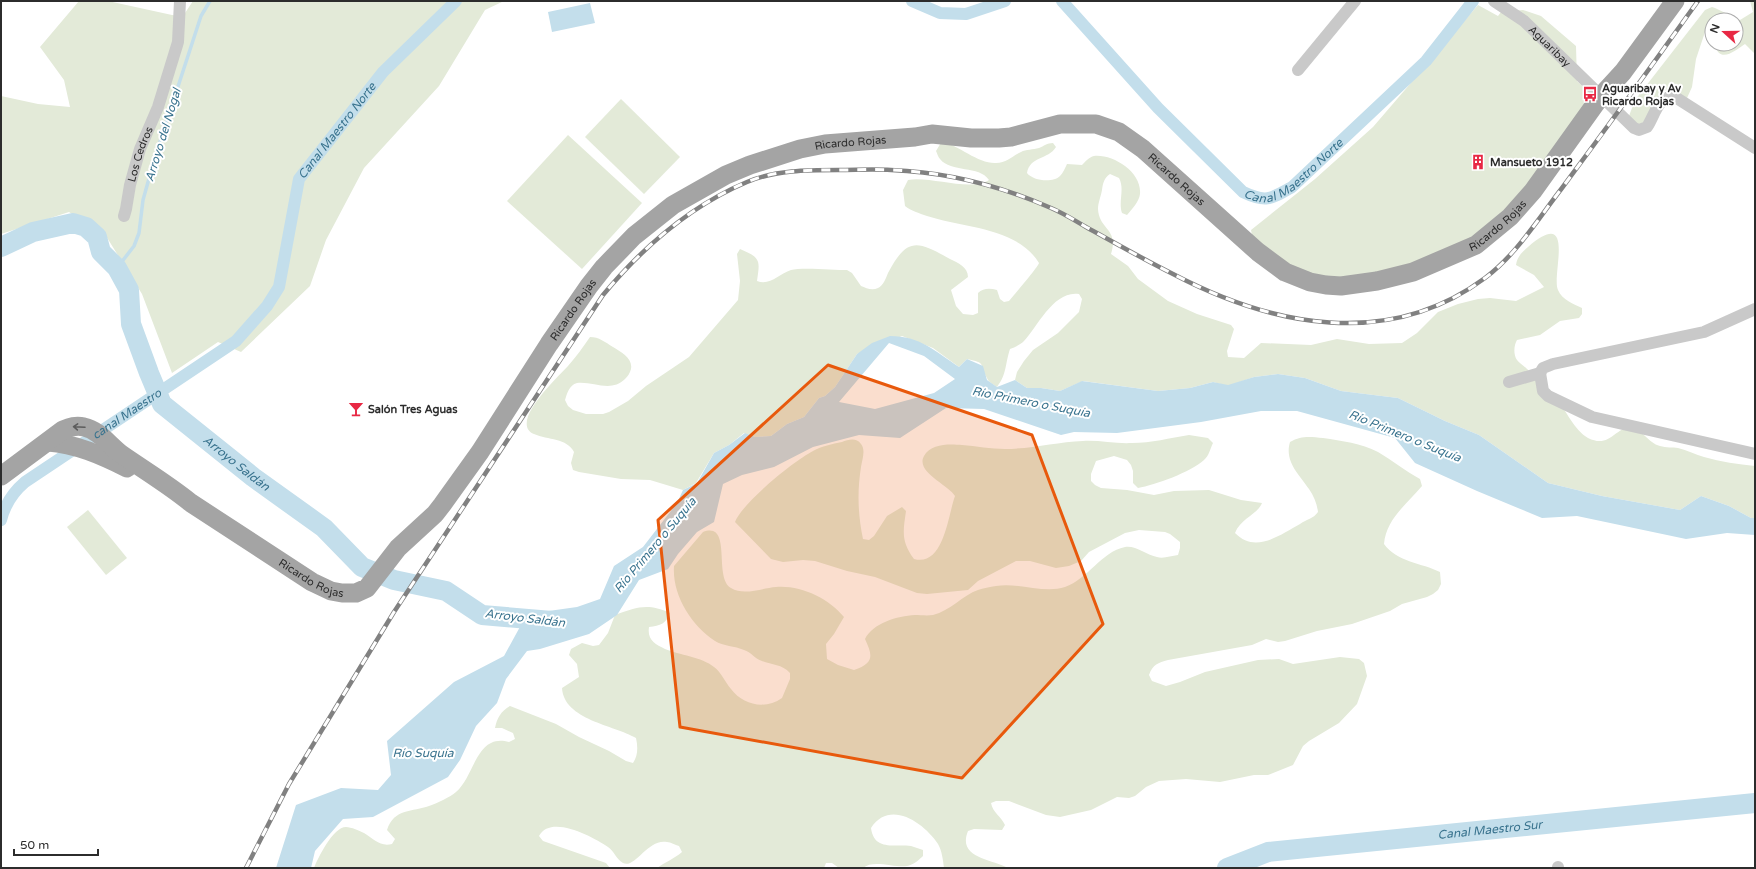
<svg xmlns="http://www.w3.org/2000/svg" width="1756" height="869" font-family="'Varela Round',sans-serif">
	<rect width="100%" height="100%" fill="#fff"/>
	<g fill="#e3ead8">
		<polygon points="79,1 108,1 172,15 183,16 193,1 504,1 485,10 439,86 364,168 326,240 310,286 241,352 218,342 172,373 142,294 106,236 69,212 1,234 1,96 38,104 70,107 64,80 40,47"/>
		<path d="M 1750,1 L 1755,1 L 1755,54 L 1745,44 C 1736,50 1719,65 1715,44 L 1736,44 L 1736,20 L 1712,20 L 1712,32 L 1705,32 L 1696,59 L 1692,87 L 1687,98 L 1662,89 L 1651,114 L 1639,127 L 1629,116 L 1635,100 L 1705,10 L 1712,7 L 1715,8 L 1740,20 L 1753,12 Z"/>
		<polygon points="1478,5 1498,16 1501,12 1523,10 1541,16 1576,46 1577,81 1594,97 1531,185 1474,239 1381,277 1337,280 1299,273 1253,240 1251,230 1315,179 1373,127"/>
		<polygon points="621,99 680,157 644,194 585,137"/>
		<polygon points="568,135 642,203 582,269 507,201"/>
		<path d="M 942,141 C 959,146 979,164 996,163 C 1007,163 1012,156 1021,152 C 1026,149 1033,150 1039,148 C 1044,146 1047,143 1053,143 L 1056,147 C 1048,160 1030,156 1027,173 C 1033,181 1053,183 1060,176 C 1063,173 1065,168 1067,164 L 1082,165 C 1085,162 1089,157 1094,156 C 1113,154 1142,172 1140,194 C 1139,202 1132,209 1127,215 L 1122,213 C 1118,202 1125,189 1119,178 L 1110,174 C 1104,178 1103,183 1102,190 C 1101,196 1098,203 1098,209 C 1099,230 1119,228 1111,254 L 1128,266 L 1138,279 L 1168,301 L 1197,314 L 1231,325 L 1234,329 L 1227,351 L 1228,357 L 1244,358 L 1261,343 L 1311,345 L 1337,339 L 1369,344 L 1402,343 L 1417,333 L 1438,312 L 1458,304 L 1478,299 L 1490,298 L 1516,301 L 1544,287 L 1534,275 L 1516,265 C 1517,257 1522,252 1528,247 C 1577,205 1551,276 1558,290 C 1562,300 1574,304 1582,308 L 1582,314 L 1579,318 L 1560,321 L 1540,335 L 1517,340 C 1514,345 1513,354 1517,360 C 1519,363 1523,365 1526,368 C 1536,377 1547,388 1556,398 C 1566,410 1574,430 1588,438 C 1610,449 1615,427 1630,428 C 1643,429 1648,443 1660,446 C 1666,448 1673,447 1678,448 C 1687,450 1696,455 1704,457 C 1721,462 1738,464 1755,466 L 1755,518 L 1751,518 L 1729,506 L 1701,496 L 1680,510 L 1602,496 L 1548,483 L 1479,435 L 1445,421 L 1398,398 L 1341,391 L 1305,378 L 1278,374 L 1254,377 L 1228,386 L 1213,382 L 1190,388 L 1158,391 L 1083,381 L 1060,391 L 1041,388 L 1027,388 L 1015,380 L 1017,372 L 1024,361 L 1033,350 L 1058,333 L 1079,312 L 1082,299 L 1079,294 C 1054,290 1038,326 1024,341 C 1020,345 1015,347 1010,349 C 1005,364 1007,374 997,387 C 994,385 988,382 987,378 C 979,364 987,363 967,359 L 959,367 L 933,348 L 902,336 L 857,354 L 835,387 L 825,396 L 819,398 L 804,417 L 787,424 L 771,436 L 755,437 L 744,433 L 729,445 L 714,453 L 696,483 L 683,490 L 650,480 L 621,479 L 579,472 L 573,470 L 571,463 L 574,452 C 567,438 548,440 534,434 C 508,423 559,376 568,366 C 576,357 583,347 590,337 C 599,337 605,342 613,347 C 621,352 633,358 631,369 C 630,373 628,376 625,379 C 611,393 593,381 577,383 C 569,385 567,394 565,400 L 568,406 L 573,410 L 586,414 L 603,414 L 609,412 L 628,401 L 646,386 L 689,357 L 738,300 L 740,281 L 737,254 L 740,249 C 761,258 760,260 757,281 C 770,286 779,274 791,270 C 801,267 835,270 847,270 L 852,273 L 861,286 C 866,288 872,291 878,288 C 883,286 886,278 888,273 C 907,237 917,240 950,259 C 958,263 968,267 968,277 L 951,290 L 956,306 L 963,314 L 973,315 L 978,313 L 978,293 C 983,288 990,288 997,290 L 1000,299 L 1004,302 L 1009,301 C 1014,295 1038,267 1039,263 C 1017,227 963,228 927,216 C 919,213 911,211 905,206 L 903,190 L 908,180 C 931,176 970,192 989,180 C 979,165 951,173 940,159 C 938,157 937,153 936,151 Z"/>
		<path d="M 1189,435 L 1208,438 L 1213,443 C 1210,449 1209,456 1204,460 C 1191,472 1155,485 1138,488 L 1133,483 L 1133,471 L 1131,465 L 1127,460 L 1114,456 L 1096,461 L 1091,474 L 1091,481 L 1095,485 L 1101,488 L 1127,490 L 1154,495 L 1174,491 L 1209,490 L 1241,500 L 1262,503 C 1257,515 1241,518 1235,533 C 1255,554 1280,535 1300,524 C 1307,519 1313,519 1318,512 C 1317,504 1314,496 1309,489 C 1300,475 1284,462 1290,442 C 1302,435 1311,437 1323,438 C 1342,441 1361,443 1378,452 C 1392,460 1405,471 1420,479 L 1422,486 C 1407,504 1386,519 1384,544 C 1397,562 1422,563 1440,572 L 1441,584 L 1438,590 L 1433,594 L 1427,597 L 1402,604 L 1390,611 L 1352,624 L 1317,631 L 1285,641 L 1278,642 L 1266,639 L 1252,645 L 1168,660 C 1158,663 1153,664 1149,675 L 1152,681 L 1166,686 L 1180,682 L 1205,672 L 1258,660 L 1279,659 L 1293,664 L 1340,657 L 1359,659 L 1364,663 L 1367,676 L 1357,704 L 1339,723 L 1309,741 L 1303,746 L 1293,765 L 1268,775 L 1254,775 L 1220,782 L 1186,779 L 1159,781 L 1146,787 L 1135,796 L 1129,798 L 1117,797 L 1091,810 L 1060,817 L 1046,815 L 1009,801 L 996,801 L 991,803 C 993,813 1001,816 1005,825 L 1002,830 L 974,829 L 968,831 C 957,858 991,859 1008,868 L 944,868 C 943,860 942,851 938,844 C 924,823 890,799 871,828 C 874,851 894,844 911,846 C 915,847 919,849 923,850 L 923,856 C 919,860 913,865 907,866 C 895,868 873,859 863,868 L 839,868 L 832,863 L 826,863 L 824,868 L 657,868 C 665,862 674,859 682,852 L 679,846 C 675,845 671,842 667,842 C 648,838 635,869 623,863 C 617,860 614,851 608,847 C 593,837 551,814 539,836 L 543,841 L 606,863 L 610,868 L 314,868 C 318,858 333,827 346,827 C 351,827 360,831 364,833 C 374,839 380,847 392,844 L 395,839 L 387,830 C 394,808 413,812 429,806 C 438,803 450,797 456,792 C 475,776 476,733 509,742 L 515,739 L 513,733 L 502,728 L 495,728 C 497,718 501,711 510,706 L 556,724 L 579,737 L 609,751 L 626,761 L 633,763 C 638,756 638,747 636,738 C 614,725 564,720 562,688 L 579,677 L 577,664 L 569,655 L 571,649 L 582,643 L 593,646 L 599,645 L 608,633 L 615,615 C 637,607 648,603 670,613 C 667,623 660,626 649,627 C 647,640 655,644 665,649 C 679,655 702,657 714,667 C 721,672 725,682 731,689 C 743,705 765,710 782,698 L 790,679 L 790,673 C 782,664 772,665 762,661 C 755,659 751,652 744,650 C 735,646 723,646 715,641 C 691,625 672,595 674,566 L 703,532 C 733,521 713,578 731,588 C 744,596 762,588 776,587 C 801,585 828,598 844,617 L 834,634 L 826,644 L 827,659 L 838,665 L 854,670 C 874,663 873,656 865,639 C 873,623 897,616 915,615 C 920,615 927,616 933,615 C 950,611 963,595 978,590 C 983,588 990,587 996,586 C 1018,582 1044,594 1065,587 C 1088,579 1101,552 1125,547 C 1135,545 1147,555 1157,557 C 1163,559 1171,556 1178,555 L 1180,548 L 1180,542 L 1170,534 L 1165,532 L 1139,530 L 1125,533 L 1089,552 L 1081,561 L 1069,566 L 1056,568 L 1030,561 L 1016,561 L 978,581 L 968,590 L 927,594 L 917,593 L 875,577 L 847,571 L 815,561 L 803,560 L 783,562 L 771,559 L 735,522 C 743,502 794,461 813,451 C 822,446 832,444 842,442 C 848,440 856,437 861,444 C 866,450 862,460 861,467 C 857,492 858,515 863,539 L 869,540 L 874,536 L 887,516 L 902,507 L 906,511 C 903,532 901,541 914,559 C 944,567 948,515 955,496 C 949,485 915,472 924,456 C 931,443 950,444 962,445 C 976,446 991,449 1005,449 C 1031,449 1057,442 1083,441 C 1099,440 1116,444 1132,443 C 1151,443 1170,438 1189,435 Z"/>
		<polygon points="88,510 127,558 106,575 67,527"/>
	</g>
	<g fill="#c3deeb" fill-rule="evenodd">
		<polygon points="590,3 595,23 552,32 548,12"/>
		<path d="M 890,336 C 920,336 935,351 959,367 L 967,359 L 983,366 L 987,380 L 997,387 L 1015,380 L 1027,388 L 1041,388 L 1060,391 L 1082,381 L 1158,391 L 1190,388 L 1213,382 L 1228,385 L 1254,377 L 1278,374 L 1305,378 L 1341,391 L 1398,398 L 1445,421 L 1479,435 L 1548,483 L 1602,496 L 1680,510 L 1701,496 L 1729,506 L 1751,518 L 1755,518 L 1755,535 L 1727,533 L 1686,539 L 1577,516 L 1542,518 L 1477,491 L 1415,463 L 1395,438 L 1297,411 L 1261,411 L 1201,422 L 1117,433 L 1074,432 L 1061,435 L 984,409 L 946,408 L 900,438 L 859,435 L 813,447 L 774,467 L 742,475 L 723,484 L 714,522 L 697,532 L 678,554 L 668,569 L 639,580 L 617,615 L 589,634 L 540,649 L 527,651 L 506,679 L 497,703 L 476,726 L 460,760 L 448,777 L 373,817 L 343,819 L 315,851 L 311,868 L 276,868 L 296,805 L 341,788 L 378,790 L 391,775 L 387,741 L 454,682 L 504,656 L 527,614 L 577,607 L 600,599 L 614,566 L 643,547 L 677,503 L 683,490 L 697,483 L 714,453 L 729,445 L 745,433 L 755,437 L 771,436 L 787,424 L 804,417 L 819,398 L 825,396 L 835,387 L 857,354 L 872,343 ZM 889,343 L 924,356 L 955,379 L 934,393 L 875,409 L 839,402 Z"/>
	</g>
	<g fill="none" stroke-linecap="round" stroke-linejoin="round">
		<polyline stroke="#c3deeb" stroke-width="3.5" points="117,268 134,246 139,233 143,200 155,157 201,16 210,1"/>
		<g stroke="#c3deeb" stroke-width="12">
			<polyline points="912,1 940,13 966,14 1005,1"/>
			<path id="s1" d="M 1062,1 L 1158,108 L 1243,192 C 1266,203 1271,199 1292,187 L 1426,61 L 1473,1"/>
			<path id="s2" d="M 1,520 C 5,504 12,493 25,482 L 236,341 L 267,306 L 279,287 L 299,179 L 383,72 L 456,1"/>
		</g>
		<g stroke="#c3deeb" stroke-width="20">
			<path id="s3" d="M 1,247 L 33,232 L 73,223 L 86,227 L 97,237 L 101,252 L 117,268 L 129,290 L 131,324 L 149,373 L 162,404 L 253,477 L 324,528 L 362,567 L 394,580 L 446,591 L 482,615 L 552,621"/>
			<path id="s4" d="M 1227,868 L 1268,852 L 1755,803"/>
		</g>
		<g stroke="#c9c9c9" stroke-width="12">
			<path id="s5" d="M 1494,1 L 1524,21 L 1634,128 L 1639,130 L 1647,127 C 1655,115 1658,95 1675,97 L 1755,148"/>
			<polyline points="1298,70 1355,1"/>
			<path id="s6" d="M 124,216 L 126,209 L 130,185 L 140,149 L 158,107 L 178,42 L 180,1"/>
			<polyline points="1540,373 1543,391 1548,396 1592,417 1755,454"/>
			<polyline points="1509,382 1540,373 1543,368 1553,364 1704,332 1755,309"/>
			<polyline points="1558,867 1558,868"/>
		</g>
		<g stroke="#a4a4a4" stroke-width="19">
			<path d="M 48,442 C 76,444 101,455 127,468"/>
			<path id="s7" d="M 1,476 L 63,430 C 70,427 76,425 84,427 C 99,430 109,445 121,454 C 144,470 169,485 191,503 L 312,582 L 331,591 L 342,593 L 356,593 L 367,588 L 398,548 L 435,514 L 442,505 L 480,452 L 549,344 L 589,286 L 604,267 L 634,236 L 673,205 L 726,175 L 750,165 L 800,149 L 825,144 L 915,137 L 932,134 L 971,138 L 999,138 L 1011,137 L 1060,124 L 1096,124 L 1119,132 L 1143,149 L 1258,252 L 1285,272 L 1310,282 L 1326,285 L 1341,286 L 1377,281 L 1413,272 L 1476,245 L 1510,217 L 1533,191 L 1601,96 L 1623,72 L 1675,1"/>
		</g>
		<g stroke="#818181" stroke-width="4.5">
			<path id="rail" d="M 246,868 L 289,784 L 394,612 L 603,295 C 642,248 690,206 747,182 C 775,170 808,170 838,170 C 856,170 873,169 891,170 C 946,172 1001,186 1051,208 C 1063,213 1074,220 1086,227 C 1115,243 1143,259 1173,274 C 1272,326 1388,350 1485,278 C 1516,255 1538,219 1562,188 C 1608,126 1653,64 1698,1"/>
		</g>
		<use href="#rail" stroke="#fff" stroke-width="3" stroke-dasharray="9" stroke-linecap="butt"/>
	</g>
	<defs><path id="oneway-shaft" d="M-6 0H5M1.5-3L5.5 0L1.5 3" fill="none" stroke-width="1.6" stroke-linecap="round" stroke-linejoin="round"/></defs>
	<use stroke="#5c5c5c" href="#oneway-shaft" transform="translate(79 427) rotate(-177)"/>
	<path fill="#e8590c" fill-opacity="0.2" stroke="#e8590c" stroke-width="3" stroke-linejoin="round" d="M 828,365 L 1032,435 L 1103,624 L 962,778 L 680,727 L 658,520 Z"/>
	<defs>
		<g id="bus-bare" transform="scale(1.2)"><path d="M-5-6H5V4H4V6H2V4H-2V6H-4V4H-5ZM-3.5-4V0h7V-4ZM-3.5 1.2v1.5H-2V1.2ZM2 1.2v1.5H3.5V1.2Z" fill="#e82844" stroke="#fff" stroke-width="2.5" paint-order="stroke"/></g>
		<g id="building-bare" transform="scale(1.2)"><path d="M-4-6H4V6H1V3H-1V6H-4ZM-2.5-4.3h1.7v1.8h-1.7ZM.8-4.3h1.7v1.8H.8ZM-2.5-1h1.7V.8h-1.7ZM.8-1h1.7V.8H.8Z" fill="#e82844" stroke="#fff" stroke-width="2.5" paint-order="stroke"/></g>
		<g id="bar-bare" transform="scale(1.2)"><path d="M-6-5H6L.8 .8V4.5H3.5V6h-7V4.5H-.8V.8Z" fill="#e82844" stroke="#fff" stroke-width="2.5" paint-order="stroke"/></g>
	</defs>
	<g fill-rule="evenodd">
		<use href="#bus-bare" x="1590" y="94"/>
		<use href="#building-bare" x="1478" y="162"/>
		<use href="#bar-bare" x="356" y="409"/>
	</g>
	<g text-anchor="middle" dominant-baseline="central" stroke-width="4" stroke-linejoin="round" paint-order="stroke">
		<g font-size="11" fill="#2c2c2c" stroke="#fff">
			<text stroke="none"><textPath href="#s5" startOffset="72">Aguaribay</textPath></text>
			<text stroke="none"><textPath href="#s7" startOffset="1117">Ricardo Rojas</textPath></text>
			<text stroke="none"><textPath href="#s6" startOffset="64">Los Cedros</textPath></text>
			<text stroke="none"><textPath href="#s7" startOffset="1464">Ricardo Rojas</textPath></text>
			<text stroke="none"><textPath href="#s7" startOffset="1836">Ricardo Rojas</textPath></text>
			<text stroke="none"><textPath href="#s7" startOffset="781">Ricardo Rojas</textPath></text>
			<text stroke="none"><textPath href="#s7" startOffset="373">Ricardo Rojas</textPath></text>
		</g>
		<g font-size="11" font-weight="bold" fill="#2c2c2c" stroke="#fff" text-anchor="start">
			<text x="1602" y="88">Aguaribay y Av<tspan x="1602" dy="13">Ricardo Rojas</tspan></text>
			<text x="1490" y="162">Mansueto 1912</text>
			<text x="368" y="409">Salón Tres Aguas</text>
		</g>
		<g font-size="12" font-style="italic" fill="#39738e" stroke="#fff">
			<text stroke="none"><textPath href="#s2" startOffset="540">Canal Maestro Norte</textPath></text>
			<text transform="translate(163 135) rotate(-73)">Arroyo del Nogal</text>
			<text stroke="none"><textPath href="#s1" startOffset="324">Canal Maestro Norte</textPath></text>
			<text transform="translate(1031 402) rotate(11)">Río Primero o Suquía</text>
			<text stroke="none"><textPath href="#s2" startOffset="168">canal Maestro</textPath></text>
			<text transform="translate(1405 436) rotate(22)">Río Primero o Suquía</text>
			<text stroke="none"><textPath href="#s3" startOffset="383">Arroyo Saldán</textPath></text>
			<text transform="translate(655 545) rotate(-50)">Río Primero o Suquía</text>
			<text transform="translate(525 618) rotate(7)">Arroyo Saldán</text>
			<text x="423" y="753">Río Suquía</text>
			<text stroke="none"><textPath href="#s4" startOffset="267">Canal Maestro Sur</textPath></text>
		</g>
	</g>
	<rect width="1756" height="869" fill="none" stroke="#2c2c2c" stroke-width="4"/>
	<g transform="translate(1724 32) rotate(291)"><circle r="19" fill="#ffffff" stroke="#ababab"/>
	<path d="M0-3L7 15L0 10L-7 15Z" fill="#e82844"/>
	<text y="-6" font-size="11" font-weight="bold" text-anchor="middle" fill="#2c2c2c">N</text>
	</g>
	<path d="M14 849v6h84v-6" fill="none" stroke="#2c2c2c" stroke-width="2"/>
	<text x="20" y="849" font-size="12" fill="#2c2c2c" stroke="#ffffff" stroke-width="3" paint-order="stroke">50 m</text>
</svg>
